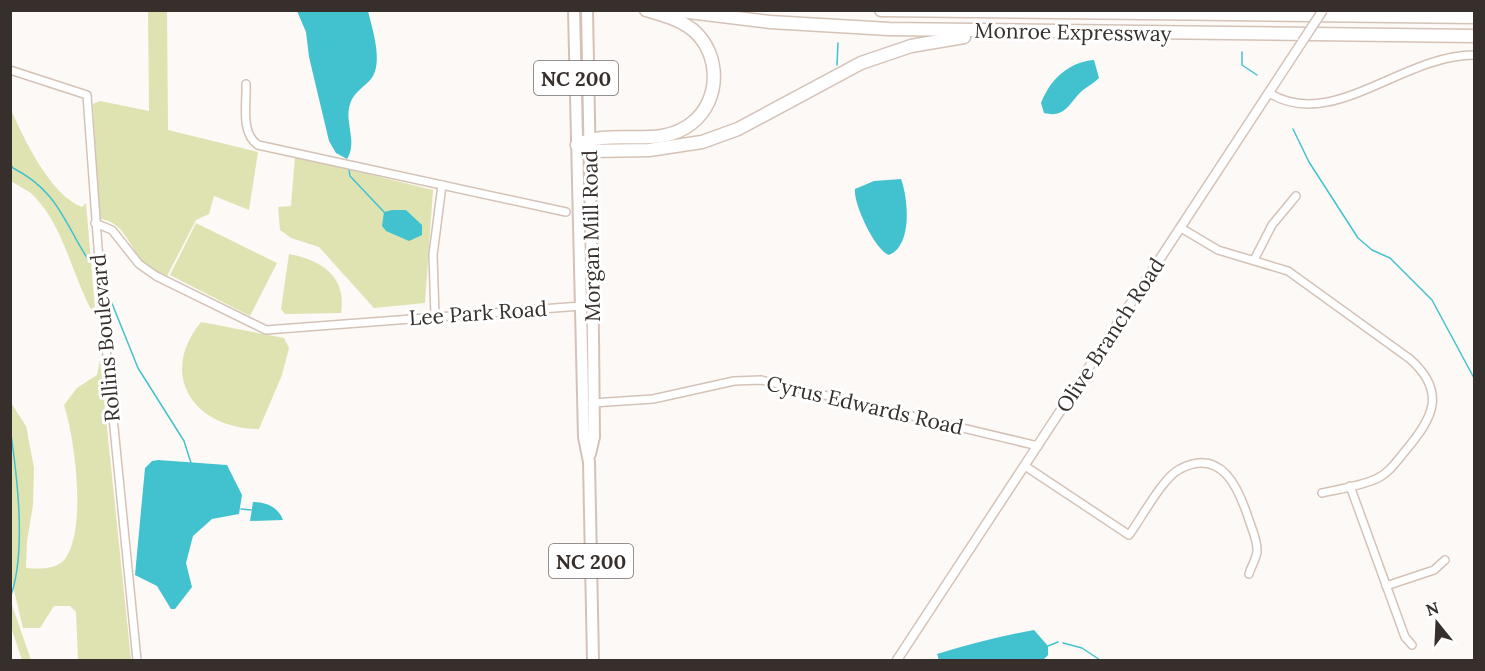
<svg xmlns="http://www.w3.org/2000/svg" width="1485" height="671" font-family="Lora,serif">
	<rect width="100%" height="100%" fill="#fdf9f7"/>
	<g fill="#dee3b1">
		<path d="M 148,11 L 167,11 L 168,130 L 258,152 L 249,210 L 214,196 L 209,214 L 196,220 L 166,278 C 158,273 148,268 142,261 C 129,245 122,220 99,219 L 93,104 L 100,101 L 149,111 Z"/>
		<path d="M 11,110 C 24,139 51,196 82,207 L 86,203 L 95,309 L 92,311 C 72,275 64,227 34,196 C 28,190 18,186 11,181 Z"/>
		<polygon points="295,156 433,190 425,303 374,308 319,247 291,238 280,230 278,207 291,206"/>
		<polygon points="196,223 277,263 250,316 170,275"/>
		<path d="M 289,254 C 321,260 347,276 341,313 L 285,314 L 281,309 Z"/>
		<path d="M 201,322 L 284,338 L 289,348 L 282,375 L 259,429 C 195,429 157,376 201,322 Z"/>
		<path d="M 100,360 L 131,660 L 78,660 L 76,612 L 70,606 L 54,606 L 40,628 L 23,628 L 10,574 L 11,403 L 26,426 L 34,468 L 33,505 L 27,541 L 26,568 C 39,569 56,570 65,559 C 87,529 75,439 64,405 L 77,388 L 97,375 Z"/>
		<polygon points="10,602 11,602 31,660 22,660 11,627"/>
	</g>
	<g fill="#42c2cf">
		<path d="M 297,11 L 368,11 C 372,28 384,63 371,79 C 363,88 354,92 350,104 C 344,122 358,142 347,159 L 336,153 L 329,141 L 309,57 L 306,32 Z"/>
		<path d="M 1094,60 L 1099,78 C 1094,83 1088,86 1083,90 C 1070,101 1066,119 1044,113 L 1041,103 C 1050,80 1068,62 1094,60 Z"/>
		<path d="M 901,179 C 908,198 913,245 889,255 C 875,251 853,203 855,189 L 874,181 Z"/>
		<polygon points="392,210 406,210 422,225 422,235 409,241 386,231 382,226 384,212"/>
		<polygon points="158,460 227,465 242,495 239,514 212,519 193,536 186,563 192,587 175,609 171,609 157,586 135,575 145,468 152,461"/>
		<path d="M 253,502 C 266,502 278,507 283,520 L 250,521 Z"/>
		<path d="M 1034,630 L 1048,646 L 1048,655 L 1043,660 L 939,660 L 937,654 C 969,644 1001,636 1034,630 Z"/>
	</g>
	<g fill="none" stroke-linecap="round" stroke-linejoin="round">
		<g stroke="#42c2cf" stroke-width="1.5">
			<polyline points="1242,52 1242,65 1257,75"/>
			<polyline points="837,65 838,43"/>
			<polyline points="1293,129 1309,162 1358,238 1372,250 1390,258 1432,300 1474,378"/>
			<path d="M 10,164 L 13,168 C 58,191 64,222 89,261"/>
			<polyline points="349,170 350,176 384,212"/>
			<polyline points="107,291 138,368 184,441 191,463"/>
			<path d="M 10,427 C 17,475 27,553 10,598"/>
			<polyline points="241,509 251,510"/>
			<polyline points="1063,643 1082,648 1100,660"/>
			<polyline points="1048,646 1058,642"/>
		</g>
		<g stroke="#d5c2b7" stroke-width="10">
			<g id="minor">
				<polyline points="10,70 87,95 103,316 137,660"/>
				<path d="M 246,84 C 247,103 240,133 258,145 L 566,212"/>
				<path d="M 1269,93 C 1332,132 1402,55 1474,55"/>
				<polyline points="95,223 112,230 139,264 156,276 266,330 581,306"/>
				<path d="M 1181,228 L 1218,250 L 1288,271 L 1410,359 C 1447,392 1433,418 1406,450 C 1397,461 1389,473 1376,479 C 1360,486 1340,489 1322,493"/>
				<polyline points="1254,260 1272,225 1296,196"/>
				<polyline points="435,316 433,255 442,185"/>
				<polyline points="592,403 653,399 734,381 761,380 1038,446"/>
				<path d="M 1025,466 L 1129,535 C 1141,519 1163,477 1180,469 C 1222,447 1239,489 1249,520 C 1252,529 1258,542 1257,552 C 1256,559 1251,567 1249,574"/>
				<polyline points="1350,486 1405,637 1412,645"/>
				<polyline points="1386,586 1434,570 1445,560"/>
			</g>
		</g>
		<g stroke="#d5c2b7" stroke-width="11">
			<polyline id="tertiary" points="897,660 1302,42"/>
		</g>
		<g stroke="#d5c2b7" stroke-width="14">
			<g id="primary">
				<polyline points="574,10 584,437 589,462 593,660"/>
				<polyline points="587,10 593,336 594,437 590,454"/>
			</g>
		</g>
		<g stroke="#d5c2b7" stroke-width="15">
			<g id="motorway">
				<polyline points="672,10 770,22 889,29 1474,36"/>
				<polyline points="881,10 1474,17"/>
				<polyline points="577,145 590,151 649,150 702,142 738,129 861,63 911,46 964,37"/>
				<path d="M 577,145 C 612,127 659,150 692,123 C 721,100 721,54 693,30 C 679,19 663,15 646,10"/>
			</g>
		</g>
		<use href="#minor" stroke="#fff" stroke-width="7"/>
		<use href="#tertiary" stroke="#fff" stroke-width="8"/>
		<use href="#primary" stroke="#fff" stroke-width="10"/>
		<use href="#motorway" stroke="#fff" stroke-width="12"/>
		<g stroke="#d5c2b7" stroke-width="11" stroke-linecap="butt">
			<polyline id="tertiary-bridge" points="1302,42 1323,10"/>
		</g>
		<use href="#tertiary-bridge" stroke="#fff" stroke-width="8"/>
	</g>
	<g text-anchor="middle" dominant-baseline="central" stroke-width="6" stroke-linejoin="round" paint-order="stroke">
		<g fill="#fff" stroke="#736d6b" stroke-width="1.5">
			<rect x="534" y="61" width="84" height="34" rx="4.5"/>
			<rect x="549" y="544" width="84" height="34" rx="4.5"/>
		</g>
		<g font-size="20" font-weight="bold" fill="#372f2b">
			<text x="576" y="78">NC 200</text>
			<text x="591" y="561">NC 200</text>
		</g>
		<g font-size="21" fill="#372f2b" stroke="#fff">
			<text transform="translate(1073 32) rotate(1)">Monroe Expressway</text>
			<text transform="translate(591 236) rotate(-91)">Morgan Mill Road</text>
			<text transform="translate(478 313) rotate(-4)">Lee Park Road</text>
			<text transform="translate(1110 335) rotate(-57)">Olive Branch Road</text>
			<text transform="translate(105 338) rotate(-95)">Rollins Boulevard</text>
			<text transform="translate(865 405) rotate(13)">Cyrus Edwards Road</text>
		</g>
	</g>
	<rect width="1485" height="671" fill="none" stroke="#372f2b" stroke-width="24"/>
	<g transform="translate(1437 623) rotate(342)" stroke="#ffffff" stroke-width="4.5" paint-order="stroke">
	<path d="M0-4.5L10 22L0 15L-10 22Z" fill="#372f2b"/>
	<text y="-9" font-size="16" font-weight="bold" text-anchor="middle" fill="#372f2b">N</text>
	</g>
</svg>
